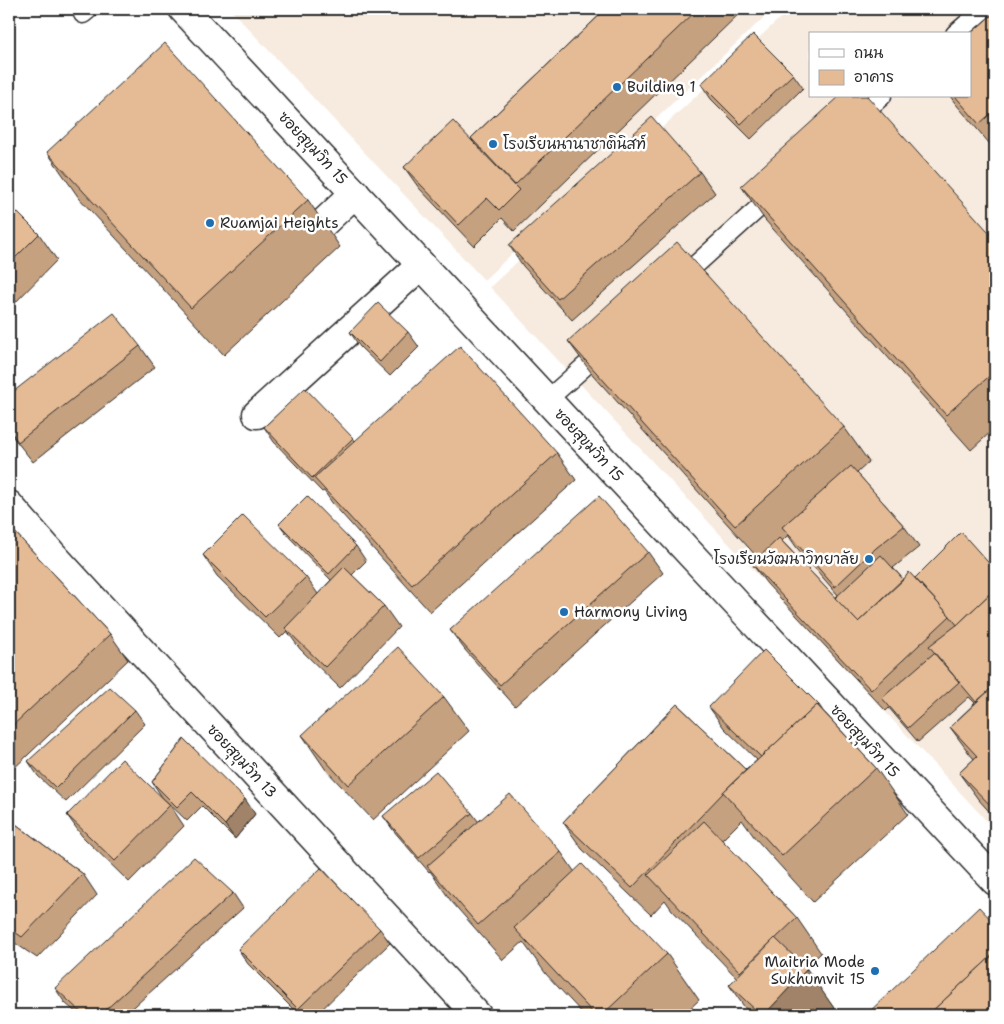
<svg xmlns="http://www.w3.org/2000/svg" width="1004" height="1024" font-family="'Shantell Sans','Playpen Sans Thai',sans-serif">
	<rect width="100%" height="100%" fill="#fff"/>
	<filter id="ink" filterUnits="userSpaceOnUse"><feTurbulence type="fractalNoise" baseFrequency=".02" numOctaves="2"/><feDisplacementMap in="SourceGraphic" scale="10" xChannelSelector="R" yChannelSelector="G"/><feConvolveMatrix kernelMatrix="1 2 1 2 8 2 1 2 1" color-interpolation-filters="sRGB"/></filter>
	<g filter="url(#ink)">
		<g fill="#f7ebdf" fill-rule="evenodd">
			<polygon points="230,9 773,9 484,280"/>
			<path d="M 790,9 L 995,9 L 995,830 L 490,287 ZM 810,34 L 970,34 L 970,96 L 810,96 Z"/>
		</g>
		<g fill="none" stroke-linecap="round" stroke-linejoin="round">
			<g stroke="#2b2b2b" stroke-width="21">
				<g id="service">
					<polyline points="83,14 89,9"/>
					<polyline points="955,34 984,9"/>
					<polyline points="856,119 882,96"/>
					<polyline points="680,279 774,194"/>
					<polyline points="547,400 604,349"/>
				</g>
			</g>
			<g stroke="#2b2b2b" stroke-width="31">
				<g id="minor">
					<polyline points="183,9 995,881"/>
					<polyline points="296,249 355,193"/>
					<polyline points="257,414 421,265"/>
					<polyline points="9,505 52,554 477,1015"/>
				</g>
			</g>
			<use href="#service" stroke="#fff" stroke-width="18"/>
			<use href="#minor" stroke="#fff" stroke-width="28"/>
		</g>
		<g fill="#c5a180" stroke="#2b2b2b" fill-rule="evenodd">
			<polygon points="606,9 744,9 514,231 502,218 474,246 419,188 404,167 474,143 471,138"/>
			<polygon points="995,12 995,150 955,103 950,96 970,96"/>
			<polygon points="793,74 803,88 751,139 711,99 701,84"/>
			<polygon points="47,152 308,200 340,247 224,355 79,198"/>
			<polygon points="700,172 715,193 572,320 523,266 509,245"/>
			<polygon points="741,186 995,239 995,428 971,450 765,220"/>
			<polygon points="9,204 39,234 57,260 9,309"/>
			<polygon points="350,332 408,332 419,347 390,376 360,347"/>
			<path d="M 568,341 L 844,427 L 869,462 L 857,473 L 904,526 L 919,547 L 893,568 L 903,579 L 995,570 L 995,818 L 978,799 L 959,773 L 974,759 L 969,753 L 950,727 L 975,703 L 969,697 L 918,742 L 889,708 L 886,711 L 767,584 L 752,564 L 758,558 L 593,375 ZM 788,535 L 797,548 L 838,595 L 835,598 L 782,541 Z"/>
			<polygon points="140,346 155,367 33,462 9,432 9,395"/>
			<polygon points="264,427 353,438 355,441 557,453 576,480 430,612 333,504 324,491 322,492 274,442"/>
			<polygon points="279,524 356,546 366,561 352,575 384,606 399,627 340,688 300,649 287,631 280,638 217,576 203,555 306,577 318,594 331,580 290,538"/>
			<polygon points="9,526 110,634 128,660 9,773"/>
			<polygon points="648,552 663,573 515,706 465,650 450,630"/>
			<polygon points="444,697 469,731 373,820 326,770 302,735"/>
			<polygon points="677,704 746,770 757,760 724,728 709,707 819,705 823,711 876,768 908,814 813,902 755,838 742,820 722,840 797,918 821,953 805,968 836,1011 833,1015 750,1015 729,985 737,978 672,910 665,900 651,915 582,849 563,822"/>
			<polygon points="135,710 145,724 66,802 38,776 28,761"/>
			<polygon points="184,739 255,814 235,839 202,806 187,821 162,797 152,782"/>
			<polygon points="170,805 184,826 129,882 82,836 67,815"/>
			<polygon points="472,813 478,821 561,852 574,871 667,954 699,1000 683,1015 584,1015 546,974 523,942 503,960 451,901 430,871 429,872 393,830 383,816"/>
			<polygon points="9,819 83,874 97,895 37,958 9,939"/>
			<polygon points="233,893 243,908 125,1015 79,1015 65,1003 55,988"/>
			<polygon points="380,929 390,943 316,1015 299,1015 248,964 238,949"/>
		</g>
		<g fill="#a08368" stroke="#2b2b2b">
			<polygon points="245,799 255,814 235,839 225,825"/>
			<polygon points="807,969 836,1011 833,1015 764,1015"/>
		</g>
		<g fill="#e5bb95" stroke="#2b2b2b">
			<polygon points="606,9 698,9 515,185 471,138"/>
			<polygon points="995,12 995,110 979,124 955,96 970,96 970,34"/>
			<polygon points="753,34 793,74 741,124 701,84"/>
			<polygon points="165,43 308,200 191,308 47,152"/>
			<polygon points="840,96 867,96 995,239 995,371 946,415 741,186"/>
			<polygon points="652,117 700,172 558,299 509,245"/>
			<polygon points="453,121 519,190 499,210 487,198 459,225 404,167"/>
			<polygon points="9,204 39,234 9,264"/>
			<polygon points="677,242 844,427 735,526 568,341"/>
			<polygon points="378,303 408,332 380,362 350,332"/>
			<polygon points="114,313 140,346 18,442 9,429 9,395"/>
			<polygon points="460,346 557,453 412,585 314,478"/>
			<polygon points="305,388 353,438 312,478 264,427"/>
			<polygon points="851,466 904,526 876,548 835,587 782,527"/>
			<polygon points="307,496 356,546 329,574 279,524"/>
			<polygon points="599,496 648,552 500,685 450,630"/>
			<polygon points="243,515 306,577 265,617 203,555"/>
			<polygon points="9,526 110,634 9,729"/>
			<polygon points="961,532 995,570 995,589 957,625 950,616 915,578"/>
			<polygon points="779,538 858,622 904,579 909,572 950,616 871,690 752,564"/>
			<polygon points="881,555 903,579 858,622 835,598"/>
			<polygon points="344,567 384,606 325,667 285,628"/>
			<polygon points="995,589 995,685 976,702 929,646 958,624"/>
			<polygon points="398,647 444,697 348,785 302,735"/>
			<polygon points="764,650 819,705 818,706 817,705 761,757 709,707"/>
			<polygon points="934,653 959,682 908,728 882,698"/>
			<polygon points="995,685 995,810 959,773 977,756 950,727"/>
			<polygon points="110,687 135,710 56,788 28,761"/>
			<polygon points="677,704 746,770 723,792 723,793 632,888 563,822"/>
			<polygon points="817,705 876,768 782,856 723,792"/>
			<polygon points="184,739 245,799 225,825 192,792 177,807 152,782"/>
			<polygon points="122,759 170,805 115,861 67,815"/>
			<polygon points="436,771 472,813 419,858 383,816"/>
			<polygon points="510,794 561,852 478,925 427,866"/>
			<polygon points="9,819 83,874 22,937 9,928"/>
			<polygon points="704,821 797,918 775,939 775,938 740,972 648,875"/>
			<polygon points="194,857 233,893 100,1015 84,1015 55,988"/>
			<polygon points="582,864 667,954 602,1015 595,1015 514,928"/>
			<polygon points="321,868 380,929 298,1009 238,949"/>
			<polygon points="979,907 995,924 995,953 928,1015 866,1015"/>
			<polygon points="775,938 807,969 764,1015 761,1015 729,985"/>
			<polygon points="995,953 995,1015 928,1015"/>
		</g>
	</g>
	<g fill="#1f6fb2" stroke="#fff" stroke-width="2">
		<circle cx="617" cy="87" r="5"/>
		<circle cx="493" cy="144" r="5"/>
		<circle cx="210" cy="223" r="5"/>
		<circle cx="869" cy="559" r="5"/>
		<circle cx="564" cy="612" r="5"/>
		<circle cx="875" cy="971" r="5"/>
	</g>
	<g text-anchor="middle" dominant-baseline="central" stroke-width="5" stroke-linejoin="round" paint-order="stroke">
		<g font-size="15" fill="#2b2b2b" stroke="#fff" text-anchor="start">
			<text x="627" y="87">Building 1</text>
			<text x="503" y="144">โรงเรียนนานาชาตินิสท์</text>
			<text x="220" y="223">Ruamjai Heights</text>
			<text x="859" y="559" text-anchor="end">โรงเรียนวัฒนาวิทยาลัย</text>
			<text x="574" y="612">Harmony Living</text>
			<text x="865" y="962" text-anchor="end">Maitria Mode<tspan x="865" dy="17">Sukhumvit 15</tspan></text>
		</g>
		<g font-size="15" fill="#2b2b2b" stroke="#fff">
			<text transform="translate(313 148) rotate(47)">ซอยสุขุมวิท 15</text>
			<text transform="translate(589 445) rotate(47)">ซอยสุขุมวิท 15</text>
			<text transform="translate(865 741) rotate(47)">ซอยสุขุมวิท 15</text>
			<text transform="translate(242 761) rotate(47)">ซอยสุขุมวิท 13</text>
		</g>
	</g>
	<rect width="1004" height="1024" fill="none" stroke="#fff" stroke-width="30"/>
	<rect x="15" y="15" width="974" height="994" fill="none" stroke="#2b2b2b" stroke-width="2" filter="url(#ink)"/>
	<rect x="809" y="32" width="162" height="65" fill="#ffffff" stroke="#aaaaaa"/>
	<rect x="819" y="49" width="25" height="8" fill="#ffffff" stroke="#aaaaaa"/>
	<text x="854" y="58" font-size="15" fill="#2b2b2b">ถนน</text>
	<rect x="819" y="70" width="25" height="15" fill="#e5bb95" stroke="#aaaaaa"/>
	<text x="854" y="82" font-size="15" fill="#2b2b2b">อาคาร</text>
</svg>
